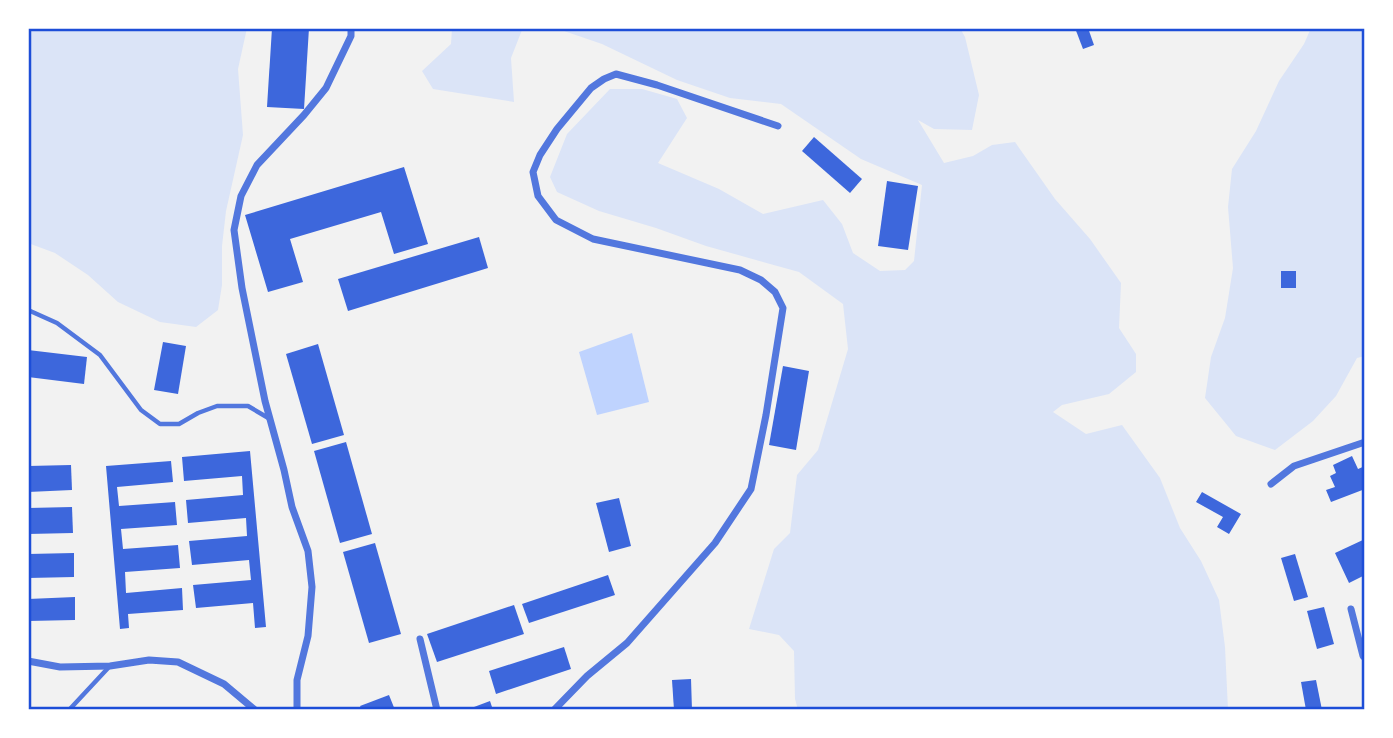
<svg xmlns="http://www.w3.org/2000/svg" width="1393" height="738" font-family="'Alegreya Sans',sans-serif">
	<rect width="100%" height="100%" fill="#f2f2f2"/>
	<g fill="#dbe4f7">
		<polygon points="28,28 247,28 238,69 243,135 226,211 222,246 222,285 218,310 196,327 160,322 118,302 88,275 55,253 28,243"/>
		<polygon points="452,28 520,28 522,30 511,58 514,102 433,89 422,71 451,44"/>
		<polygon points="564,28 960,28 965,37 979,95 972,130 934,129 918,120 944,163 973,156 992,145 1015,142 1055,199 1090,239 1121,283 1119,328 1136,354 1136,372 1109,394 1062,405 1053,412 1086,434 1122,425 1160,478 1180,528 1201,561 1219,600 1225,647 1228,710 798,710 795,699 794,651 779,635 749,629 774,549 790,533 797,475 818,450 848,349 843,304 799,272 706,246 656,228 599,211 557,192 550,177 567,134 610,89 642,89 677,99 687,118 658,163 719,189 763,214 823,200 842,224 853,253 880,271 905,270 914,261 922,185 861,159 781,104 730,98 677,80 602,44 564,31"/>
		<polygon points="1311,28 1365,28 1365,356 1357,358 1336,396 1313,421 1275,450 1236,436 1205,398 1211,357 1225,318 1233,268 1228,207 1232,169 1256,131 1279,81 1304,44"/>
	</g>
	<polygon fill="#bfd3fe" points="632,333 649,402 597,415 579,352"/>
	<g fill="#3d67dc">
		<polygon points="272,28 309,28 304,109 267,107"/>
		<polygon points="1075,28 1088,28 1094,45 1083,49"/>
		<polygon points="814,137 862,179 850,193 802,151"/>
		<polygon points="404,167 428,244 394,254 381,212 290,239 303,282 268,292 245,215"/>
		<polygon points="887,181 918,186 908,250 878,246"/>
		<polygon points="479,237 488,268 348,311 338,279"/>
		<rect x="1281" y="271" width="15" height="17"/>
		<polygon points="163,342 186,346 178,394 154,390"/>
		<polygon points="318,344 344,435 312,444 286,354"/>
		<polygon points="28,350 87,357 84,384 28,377"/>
		<polygon points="783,366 809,371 796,450 769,445"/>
		<polygon points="346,442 372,534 340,543 314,451"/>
		<polygon points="250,451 266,627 255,628 253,603 196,608 193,585 251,580 249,560 192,565 189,541 247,536 246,518 188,523 186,500 243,495 242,476 184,481 182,457"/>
		<polygon points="1352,456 1358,469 1365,466 1365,480 1363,481 1365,489 1331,502 1326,490 1335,487 1330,476 1336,473 1333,465"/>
		<polygon points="171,461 173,482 117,487 119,506 175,502 177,525 121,529 123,549 178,545 180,568 125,572 126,593 182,588 183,610 128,614 129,628 120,629 106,466"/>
		<polygon points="71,465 72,490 28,492 28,466"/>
		<polygon points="1202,492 1241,514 1229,534 1217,527 1223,517 1196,502"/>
		<polygon points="619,498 631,546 609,552 596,503"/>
		<polygon points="72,507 73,533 28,534 28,508"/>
		<polygon points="1365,539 1365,575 1349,583 1335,553"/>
		<polygon points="375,543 401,634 369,643 343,552"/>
		<polygon points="74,553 74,577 28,578 28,554"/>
		<polygon points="1295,554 1308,597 1294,601 1281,558"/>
		<polygon points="608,575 615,595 529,623 522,604"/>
		<polygon points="75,597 75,620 28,621 28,599"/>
		<polygon points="514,605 524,634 437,662 427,634"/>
		<polygon points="1324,607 1334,644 1317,649 1307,611"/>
		<polygon points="564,647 571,669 496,694 489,671"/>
		<polygon points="691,679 692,710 674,710 672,680"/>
		<polygon points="1316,680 1322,710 1306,710 1301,682"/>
		<polygon points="389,695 395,710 362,710 360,706"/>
		<polygon points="490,701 493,710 466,710"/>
	</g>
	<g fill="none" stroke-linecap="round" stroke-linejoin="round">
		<g stroke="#5277de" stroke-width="4.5">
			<polyline points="28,310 57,323 100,355 141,410 160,424 179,424 198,413 217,406 248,406 270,419"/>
			<polyline points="69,710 109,667"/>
		</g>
		<g stroke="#5277de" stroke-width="7">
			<polyline points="1271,484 1294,466 1365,442"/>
			<polyline points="1351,609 1363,656 1365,658"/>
			<polyline points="420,639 437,710"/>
			<polyline points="28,661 60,667 110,666 149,660 178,662 224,684 255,710"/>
			<polyline points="297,710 297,680 308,636 312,587 308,551 292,507 284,470 265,401 242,288 234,230 241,196 257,165 304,115 326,88 351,36 351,28"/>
			<polyline points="554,710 587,676 627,643 715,543 751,489 766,415 783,308 775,292 761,280 740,270 593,239 556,220 538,196 533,172 540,155 557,129 591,88 604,79 616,74 657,85 778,126"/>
		</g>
	</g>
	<rect width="1393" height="738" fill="none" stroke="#ffffff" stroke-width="60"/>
	<rect x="30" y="30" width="1333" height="678" fill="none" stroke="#1d4ed8" stroke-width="2.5"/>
</svg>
